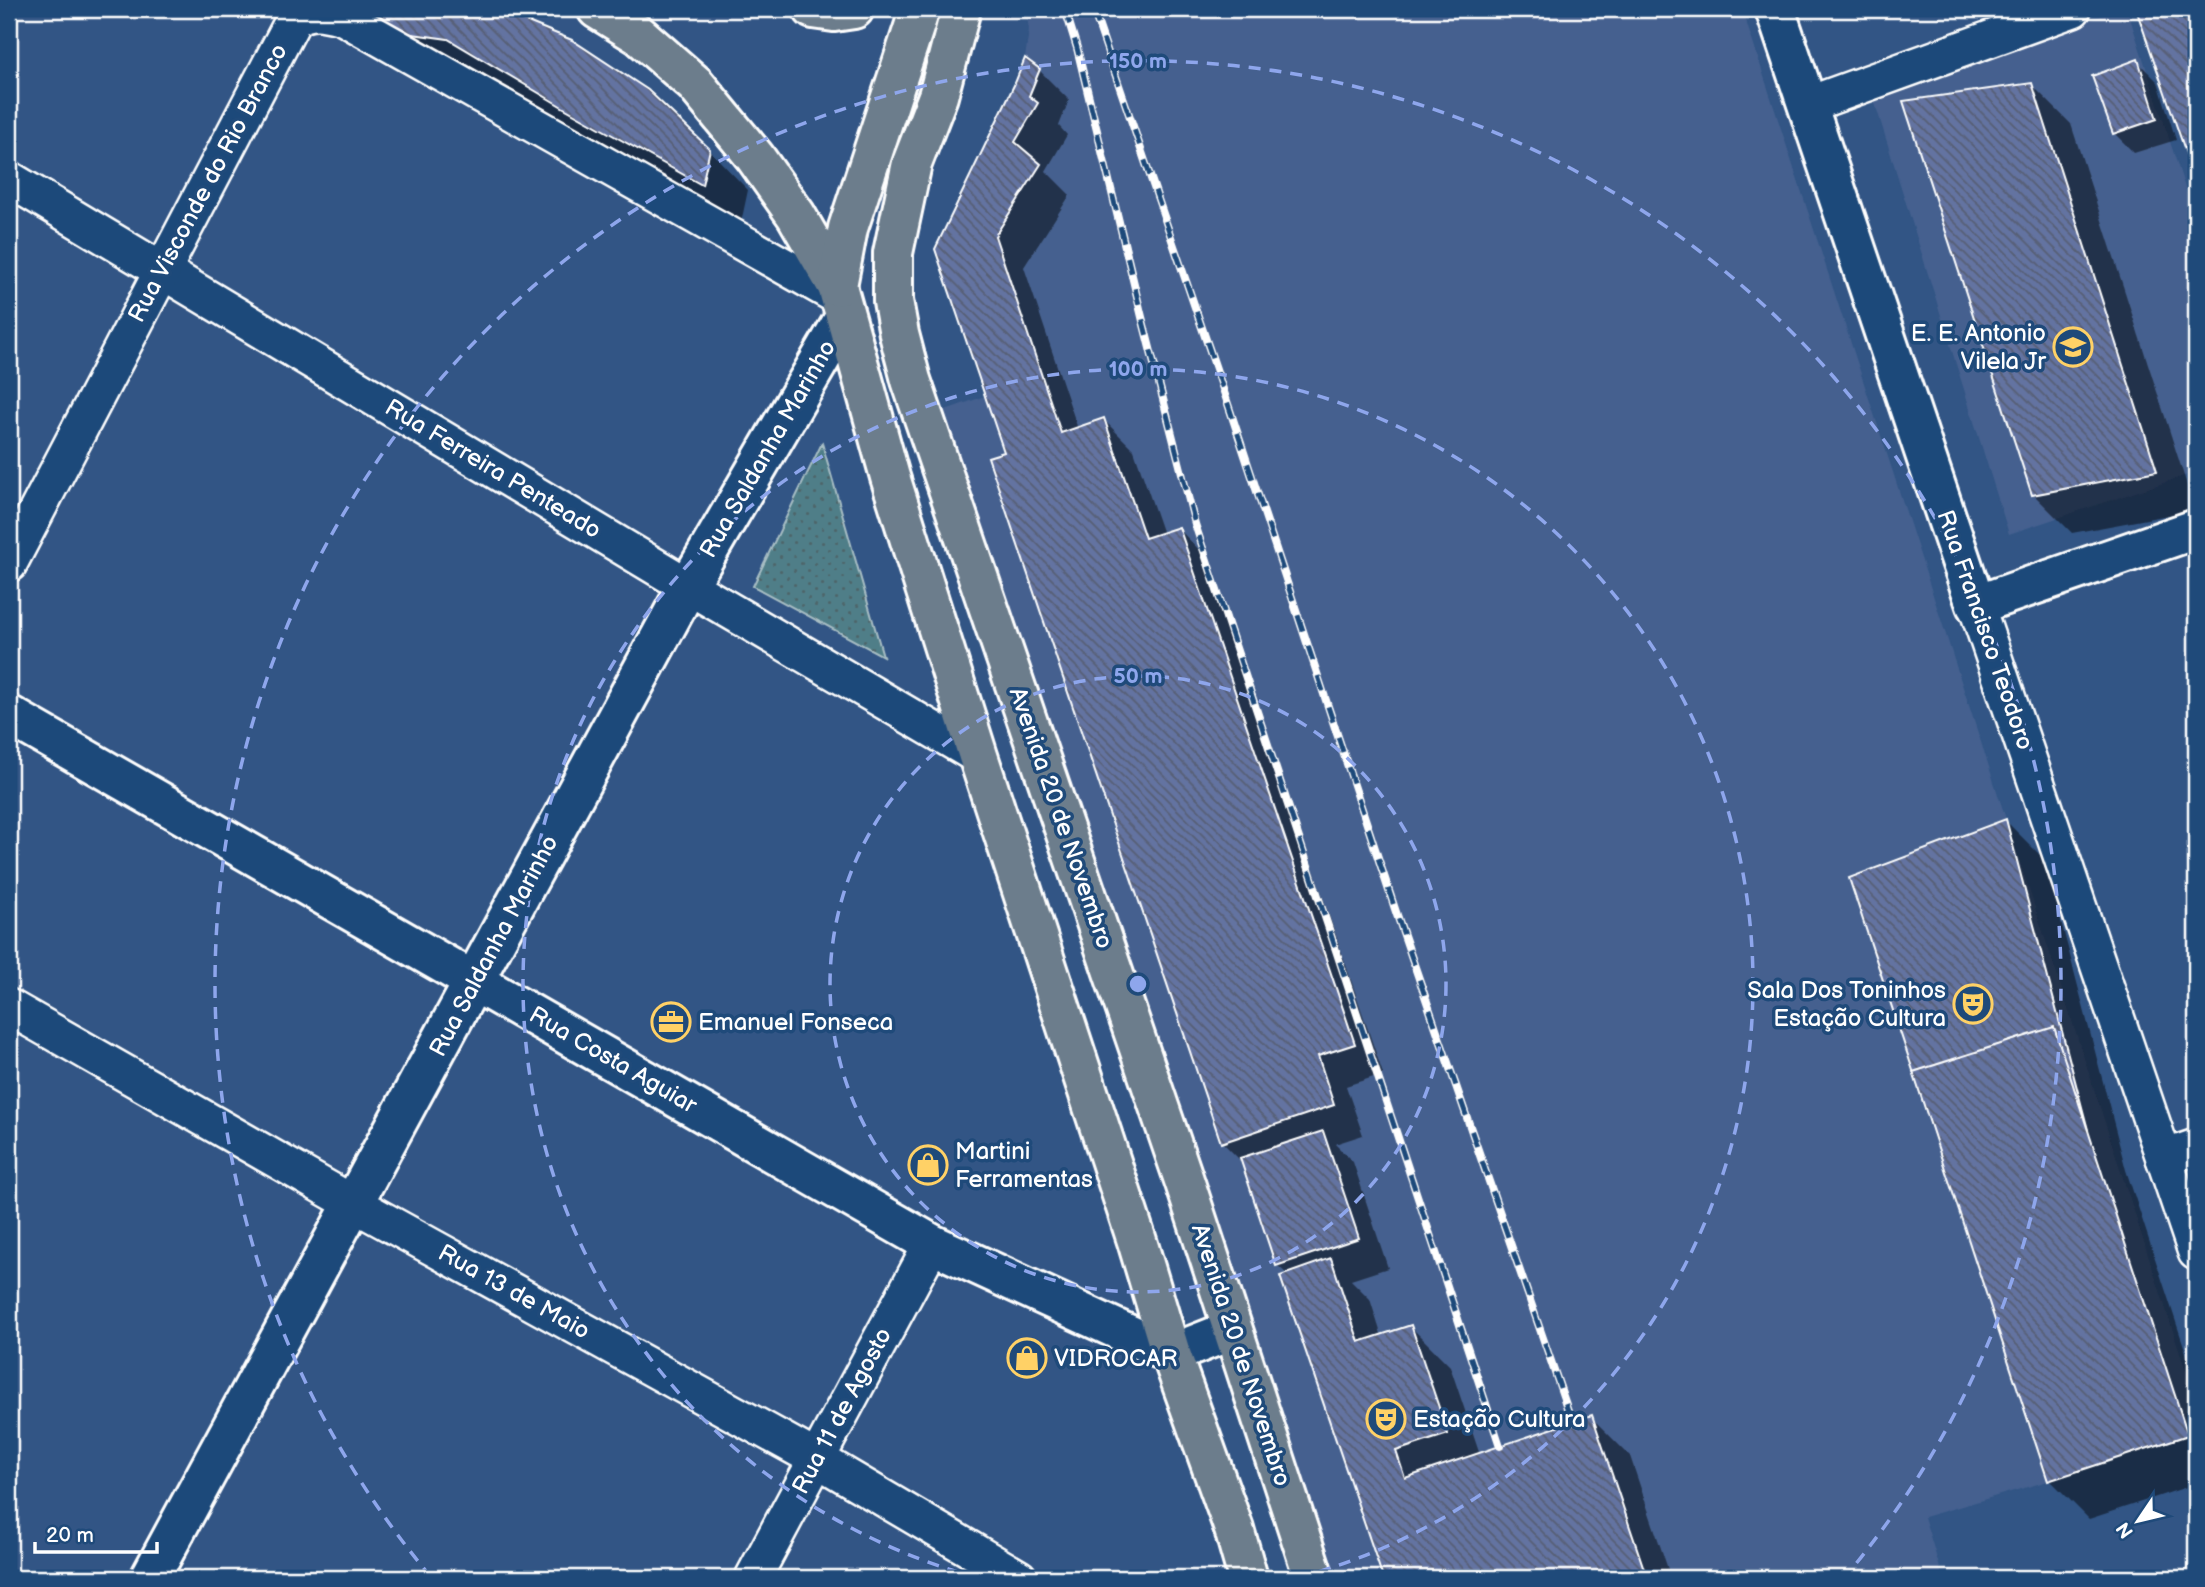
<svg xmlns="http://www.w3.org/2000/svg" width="2205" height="1587" font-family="'Balsamiq Sans',sans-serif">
	<defs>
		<pattern id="park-dots" width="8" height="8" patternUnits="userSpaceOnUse" patternTransform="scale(1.75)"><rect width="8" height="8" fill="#507e88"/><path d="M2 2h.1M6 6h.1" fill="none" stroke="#4e656a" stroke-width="1.8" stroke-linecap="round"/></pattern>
		<pattern id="building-back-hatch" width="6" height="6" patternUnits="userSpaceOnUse" patternTransform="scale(1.75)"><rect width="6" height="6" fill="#6373a1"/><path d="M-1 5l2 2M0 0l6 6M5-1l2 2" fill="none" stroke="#565e72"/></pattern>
	</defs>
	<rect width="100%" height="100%" fill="#325585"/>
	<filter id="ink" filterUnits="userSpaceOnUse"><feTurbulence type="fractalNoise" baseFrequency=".0143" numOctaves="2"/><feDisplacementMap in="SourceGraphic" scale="14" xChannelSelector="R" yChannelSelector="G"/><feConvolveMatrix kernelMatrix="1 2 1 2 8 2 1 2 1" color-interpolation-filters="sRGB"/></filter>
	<g filter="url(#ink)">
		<g fill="#45618f">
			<polygon points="1026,9 1742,9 2196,1402 2196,1434 2048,1481 1924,1517 1943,1578 1333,1578 940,412 985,396 935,249 1015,83 1025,58 1029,30"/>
			<polygon points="2121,9 2127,9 2196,222 2196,472 2009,534 1873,97"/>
		</g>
		<polygon fill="url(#park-dots)" stroke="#a8bec4" stroke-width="2" points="822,443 883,656 753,586"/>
		<g fill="#0007">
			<polygon points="312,9 491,9 571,42 709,150 748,190 741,223 605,147 488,77 446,72"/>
			<polygon points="2138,9 2196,9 2196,177"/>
			<polygon points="2137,61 2158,82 2176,140 2134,153 2114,133"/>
			<polygon points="1039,70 1069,100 1059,126 1067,135 1046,171 1070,195 1024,267 1078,429 1104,420 1134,450 1163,534 1179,529 1208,559 1383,1074 1346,1086 1363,1135 1335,1144 1353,1162 1388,1268 1351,1280 1370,1299 1382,1337 1411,1327 1450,1366 1480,1455 1591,1417 1630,1456 1671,1578 1384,1578 1283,1277 1288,1275 1277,1265 1243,1163 1222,1142 1006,453 937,249"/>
			<polygon points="2032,85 2071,124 2195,510 2072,533 2033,494"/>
			<polygon points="2006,821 2045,860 2126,1170 2196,1383 2196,1484 2089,1519 2050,1480"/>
		</g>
		<g fill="url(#building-back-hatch)" stroke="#fff" stroke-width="2">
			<polygon points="353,9 496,9 572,40 648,90 710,149 702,185 564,108 448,39 405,33"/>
			<polygon points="2136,9 2196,9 2196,182"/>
			<polygon points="1025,58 1040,69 1029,96 1038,103 1015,142 1041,164 995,236 1061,433 1104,418 1145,538 1179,527 1355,1044 1318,1056 1334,1105 1221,1143 988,457 1004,452 935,249 1015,83"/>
			<polygon points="2138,59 2157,119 2113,134 2092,76"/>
			<polygon points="2032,83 2157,471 2032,495 1903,101"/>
			<polygon points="2006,819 2088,1130 1950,1182 1849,878"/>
			<polygon points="2054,1027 2188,1435 2048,1481 1913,1072"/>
			<polygon points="1323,1131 1359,1238 1276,1266 1240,1158"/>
			<polygon points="1331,1258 1359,1342 1411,1325 1448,1434 1396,1451 1405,1478 1592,1415 1647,1578 1383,1578 1280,1276"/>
		</g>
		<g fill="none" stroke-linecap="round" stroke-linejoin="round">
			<g stroke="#fff" stroke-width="40">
				<g id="street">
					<polyline points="1807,105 2073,9"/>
					<polyline points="9,179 688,586 978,756"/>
					<path d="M 9,564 L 294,19 C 312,8 324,12 343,17 L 839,297"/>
					<polyline points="1976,605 2196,1252"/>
					<polyline points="9,1007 354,1204 817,1459 1019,1578"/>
					<polyline points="2164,1158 2196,1147"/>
					<polyline points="753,1578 932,1244"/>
				</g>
			</g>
			<g stroke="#fff" stroke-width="44">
				<g id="secondary">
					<polyline points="1775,9 1976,605 2196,529"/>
					<polyline points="9,715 932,1244 1171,1354 1232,1330"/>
					<polyline points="150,1578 688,586 845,317"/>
				</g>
			</g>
			<g stroke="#fff" stroke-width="44">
				<g id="primary">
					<polyline points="597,9 639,35 695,84 755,157 796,215 837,286 890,477 978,756 1137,1241 1171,1354 1234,1529 1248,1578"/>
					<polyline points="813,9 834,12 854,9"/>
					<polyline points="961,9 938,96 912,163 893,253 893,301 899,334 911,380 1185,1183 1314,1578"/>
					<polyline points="837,286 848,228 920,9"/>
				</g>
			</g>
			<use href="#street" stroke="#1f4a7a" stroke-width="35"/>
			<use href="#secondary" stroke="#1f4a7a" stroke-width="38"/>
			<use href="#primary" stroke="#6c7d8c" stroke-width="38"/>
			<g stroke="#fff" stroke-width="8">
				<g id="rail">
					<polyline points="1065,9 1077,48 1142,317 1195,524 1500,1446"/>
					<polyline points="1093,9 1225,395 1396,912 1572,1422"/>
				</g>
			</g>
			<use href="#rail" stroke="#1f4a7a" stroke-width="5" stroke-dasharray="16" stroke-linecap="butt"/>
		</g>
	</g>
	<g fill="none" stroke="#8ea6ec" stroke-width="3.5" stroke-dasharray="12 9">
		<circle cx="1138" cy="984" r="308"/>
		<path d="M979 1578A615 615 0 1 1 1297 1578"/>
		<path d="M431 1577A923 923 0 1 1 1845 1577"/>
	</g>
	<defs>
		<g id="school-ring" transform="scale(2.0125)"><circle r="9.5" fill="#1f4a7a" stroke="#ffd166" stroke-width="1.5"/><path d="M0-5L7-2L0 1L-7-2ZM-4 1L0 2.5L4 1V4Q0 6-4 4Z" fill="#ffd166"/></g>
		<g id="theatre-ring" transform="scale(2.0125)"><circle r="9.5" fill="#1f4a7a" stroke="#ffd166" stroke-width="1.5"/><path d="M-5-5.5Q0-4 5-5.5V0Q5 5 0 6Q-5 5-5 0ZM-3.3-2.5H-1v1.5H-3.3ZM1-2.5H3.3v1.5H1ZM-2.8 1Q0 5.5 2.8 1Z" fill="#ffd166"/></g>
		<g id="office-ring" transform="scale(2.0125)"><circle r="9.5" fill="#1f4a7a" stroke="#ffd166" stroke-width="1.5"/><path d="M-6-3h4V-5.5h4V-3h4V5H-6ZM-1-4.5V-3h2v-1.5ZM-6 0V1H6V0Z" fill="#ffd166"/></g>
		<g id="shop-ring" transform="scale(2.0125)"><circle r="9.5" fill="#1f4a7a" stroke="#ffd166" stroke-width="1.5"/><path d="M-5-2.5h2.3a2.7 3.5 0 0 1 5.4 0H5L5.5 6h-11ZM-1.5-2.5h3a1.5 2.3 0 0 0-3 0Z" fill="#ffd166"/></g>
	</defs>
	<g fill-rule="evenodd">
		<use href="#school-ring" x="2073" y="347"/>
		<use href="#theatre-ring" x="1973" y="1004"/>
		<use href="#office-ring" x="671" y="1022"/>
		<use href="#shop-ring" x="928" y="1165"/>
		<use href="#shop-ring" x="1027" y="1358"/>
		<use href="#theatre-ring" x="1386" y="1419"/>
	</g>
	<g text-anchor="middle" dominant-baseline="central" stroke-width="7" stroke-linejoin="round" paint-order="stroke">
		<g font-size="24" fill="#fff" stroke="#1f4a7a">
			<text transform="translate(208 183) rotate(-62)">Rua Visconde do Rio Branco</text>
			<text transform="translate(768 449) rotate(-60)">Rua Saldanha Marinho</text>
			<text transform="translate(493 469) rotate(31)">Rua Ferreira Penteado</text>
			<text transform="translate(1985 630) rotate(71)">Rua Francisco Teodoro</text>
			<text transform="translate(1061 818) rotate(71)">Avenida 20 de Novembro</text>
			<text transform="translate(494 946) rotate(-62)">Rua Saldanha Marinho</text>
			<text transform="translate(613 1060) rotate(30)">Rua Costa Aguiar</text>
			<text transform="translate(514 1292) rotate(29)">Rua 13 de Maio</text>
			<text transform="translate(1241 1355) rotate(72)">Avenida 20 de Novembro</text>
			<text transform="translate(842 1411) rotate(-62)">Rua 11 de Agosto</text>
		</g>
		<g font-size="24" fill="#fff" stroke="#1f4a7a" text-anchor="start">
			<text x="2046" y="333" text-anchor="end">E. E. Antonio<tspan x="2046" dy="28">Vilela Jr</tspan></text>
			<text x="1946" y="990" text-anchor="end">Sala Dos Toninhos<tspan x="1946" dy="28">Estação Cultura</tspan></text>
			<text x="698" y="1022">Emanuel Fonseca</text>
			<text x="955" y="1151">Martini<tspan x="955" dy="28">Ferramentas</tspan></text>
			<text x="1054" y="1358">VIDROCAR</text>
			<text x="1413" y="1419">Estação Cultura</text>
		</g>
	</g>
	<circle cx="1138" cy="984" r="10" fill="#8ea6ec" stroke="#1f4a7a" stroke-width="3.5"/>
	<g font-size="21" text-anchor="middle" font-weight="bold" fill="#8ea6ec" stroke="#1f4a7a" stroke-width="7" stroke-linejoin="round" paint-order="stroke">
		<text x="1138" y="68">150 m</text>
		<text x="1138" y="376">100 m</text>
		<text x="1138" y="683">50 m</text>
	</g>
	<rect width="2205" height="1587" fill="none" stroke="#1f4a7a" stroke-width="35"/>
	<rect x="18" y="18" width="2170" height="1552" fill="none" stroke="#fff" stroke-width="2.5" filter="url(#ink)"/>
	<g transform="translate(2138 1521) rotate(235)" stroke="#1f4a7a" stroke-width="5" paint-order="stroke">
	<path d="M0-5L12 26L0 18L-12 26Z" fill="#ffffff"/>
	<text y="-10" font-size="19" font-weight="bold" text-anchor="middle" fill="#ffffff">N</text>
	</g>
	<path d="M35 1542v10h122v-10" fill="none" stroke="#ffffff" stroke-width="3.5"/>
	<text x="46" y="1542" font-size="21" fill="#ffffff" stroke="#1f4a7a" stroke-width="5" paint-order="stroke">20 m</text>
</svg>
